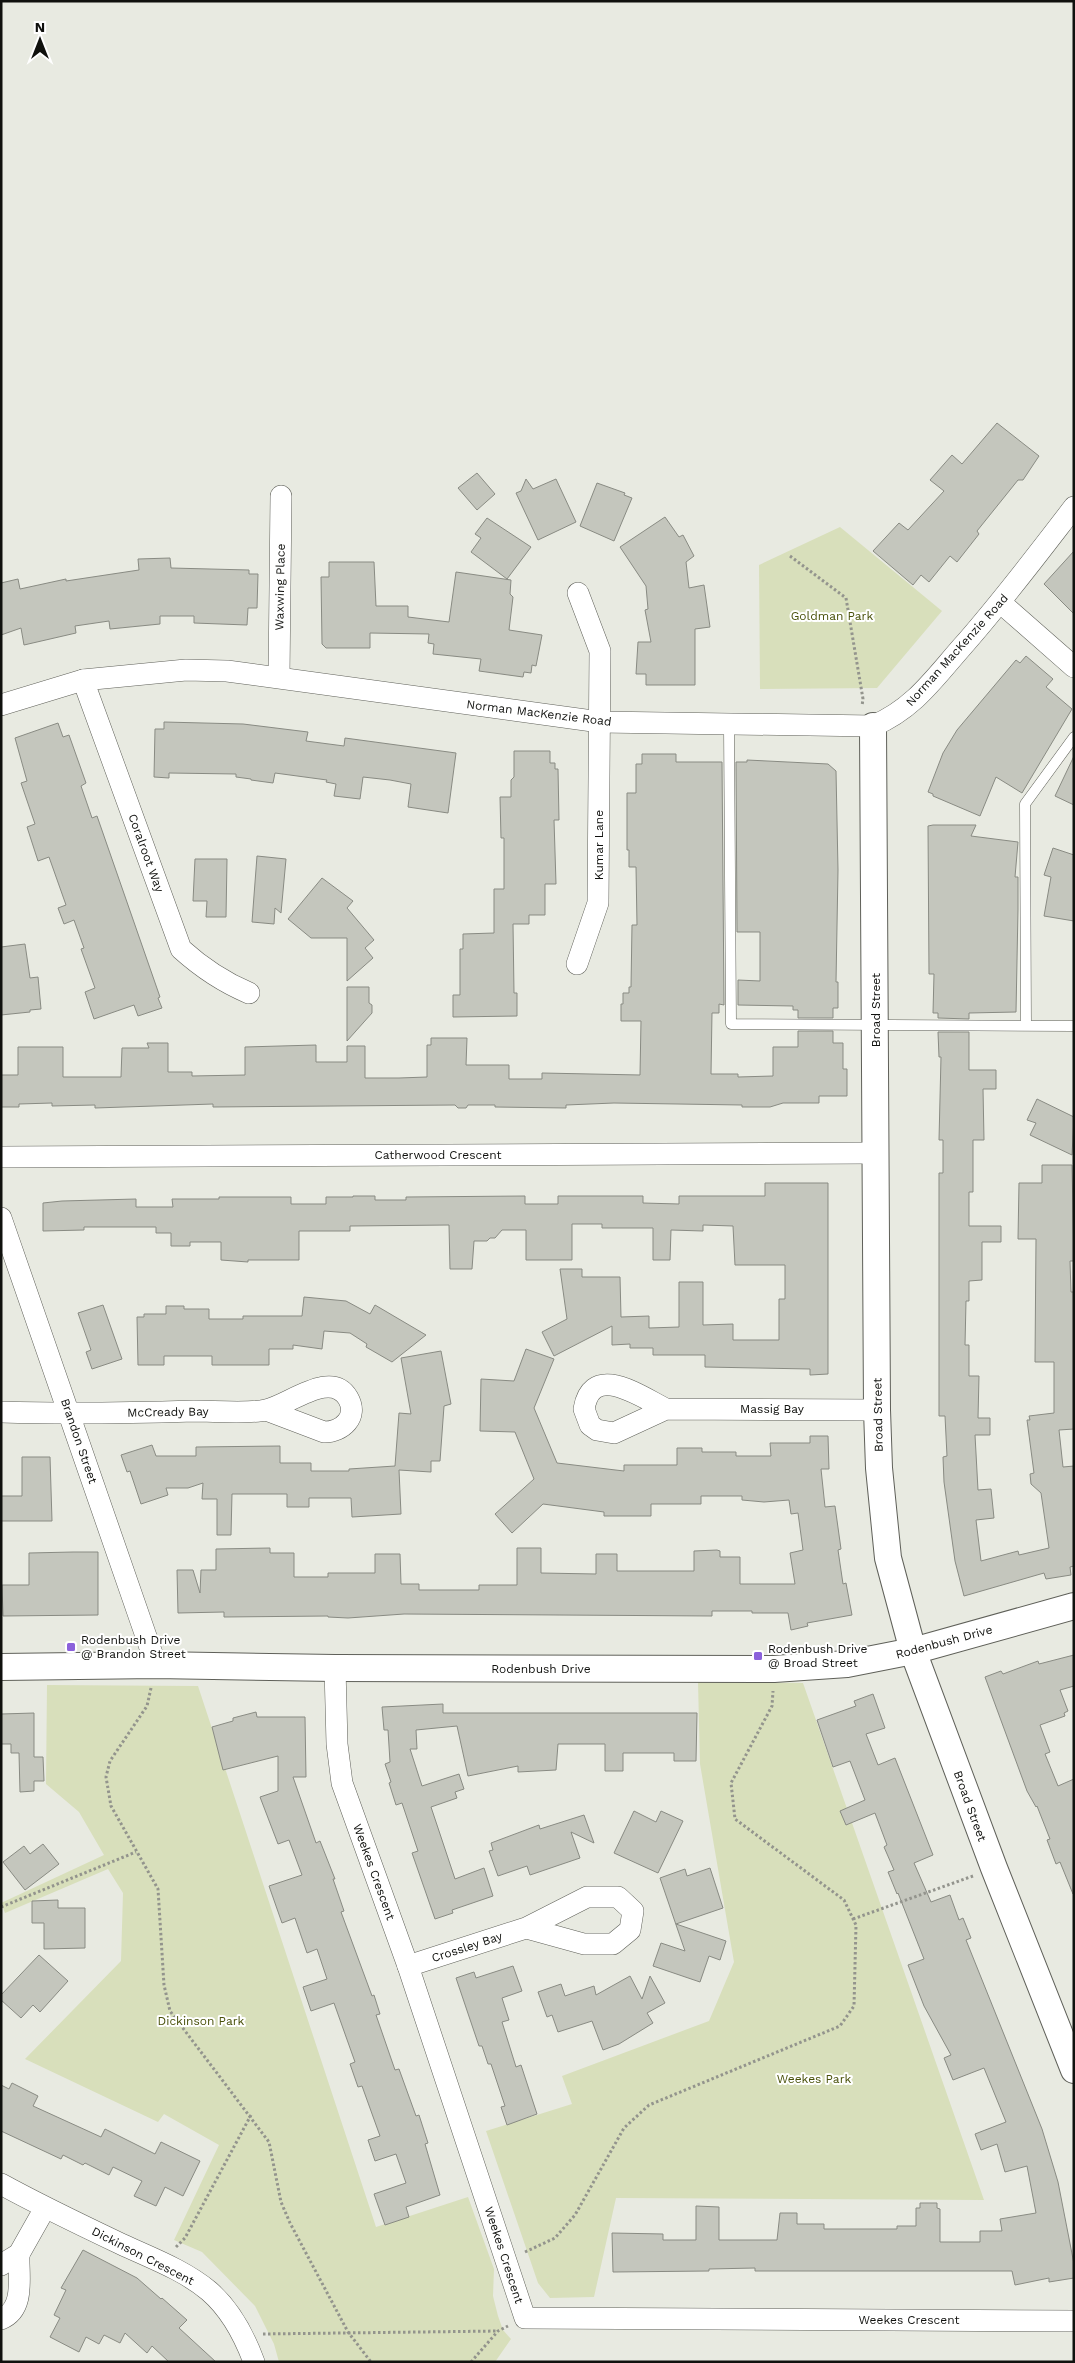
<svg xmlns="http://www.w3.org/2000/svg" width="1075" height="2363" font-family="'Work Sans',sans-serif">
	<rect width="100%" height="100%" fill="#e8eae1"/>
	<g fill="#d8dfbb">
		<polygon points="840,527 942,611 877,688 760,689 759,565"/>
		<polygon points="698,1682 803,1683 984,2200 616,2198 594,2297 550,2298 538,2283 486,2131 572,2104 562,2076 709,2021 734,1962 700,1764"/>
		<polygon points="47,1685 198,1686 376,2227 468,2197 494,2269 493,2296 498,2316 503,2330 511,2339 495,2362 279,2362 274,2344 255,2306 202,2252 174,2240 219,2145 164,2114 158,2122 25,2059 121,1961 123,1893 108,1869 5,1913 1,1903 104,1855 79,1812 46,1784"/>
	</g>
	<g fill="#c4c6bd" stroke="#898b83">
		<polygon points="997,423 1039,456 1023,480 1018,480 977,531 979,534 957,562 950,556 929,582 921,575 913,585 873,551 899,523 908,530 944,491 930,480 952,455 962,464"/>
		<polygon points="477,473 495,494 477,510 458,488"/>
		<polygon points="526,479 533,489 556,479 576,522 538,540 516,493 521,491"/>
		<polygon points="597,483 625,493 624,495 632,498 614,541 580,526"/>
		<polygon points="665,517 679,537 683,535 694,556 686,562 689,588 704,585 710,627 695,629 695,685 646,685 646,674 636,674 638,642 651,642 645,610 648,609 646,586 620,547"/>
		<polygon points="487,518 531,547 507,579 471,552 481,538 475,534"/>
		<polygon points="1074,551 1074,614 1044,584"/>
		<polygon points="170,558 171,568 249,570 249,574 258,574 257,608 248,608 247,625 194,623 194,616 160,616 160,624 110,629 109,621 75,626 76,633 24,645 21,628 1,635 1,583 18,579 20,589 66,579 66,581 139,570 138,559"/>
		<polygon points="329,562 374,562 376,606 408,606 408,617 449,622 456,572 511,580 510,594 513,597 509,630 542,635 536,666 532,665 531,673 524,672 523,677 479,671 481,659 433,654 434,644 428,643 429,634 370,633 370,648 326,648 322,644 321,577 329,577"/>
		<polygon points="1026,656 1053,679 1046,687 1072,709 1022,793 996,777 980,816 933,796 933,794 928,792 943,753 957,730 1016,660 1020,663"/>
		<polygon points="164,722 243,724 308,732 306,741 344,746 345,738 456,753 448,813 408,807 411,784 390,780 363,777 360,799 334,796 336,784 326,782 327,780 275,773 273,783 251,780 251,779 236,777 236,774 169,773 169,778 154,777 155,729 164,729"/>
		<polygon points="58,723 63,737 69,735 86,783 81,786 92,818 97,816 160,997 158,998 162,1008 138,1016 134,1005 94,1019 85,992 95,988 81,949 84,948 74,920 64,924 58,908 66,905 49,857 38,861 27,827 35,824 21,783 27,781 15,738"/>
		<polygon points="514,751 550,751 550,763 555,763 555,769 558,769 559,820 554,820 556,884 545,884 545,915 529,915 529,924 513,924 514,993 517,993 517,1016 453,1017 453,995 460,995 460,949 463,949 463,934 494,933 494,889 504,889 504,838 501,838 500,797 511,797 511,780 514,777"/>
		<polygon points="642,754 676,754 676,762 722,762 724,1005 719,1004 719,1013 712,1013 711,1074 738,1074 738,1077 773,1076 773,1047 798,1047 798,1031 833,1031 833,1043 843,1043 843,1069 847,1069 847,1096 819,1096 819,1103 783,1103 770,1107 742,1107 742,1105 614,1103 566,1105 566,1108 495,1107 495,1105 468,1105 466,1108 458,1108 455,1105 213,1107 213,1104 95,1108 95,1105 52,1106 52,1103 19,1104 19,1107 1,1107 1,1075 18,1075 18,1047 63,1047 63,1077 121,1077 122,1048 149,1048 147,1043 168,1043 168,1072 192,1072 192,1076 245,1075 245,1047 316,1045 316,1062 347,1062 347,1046 365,1046 365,1078 399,1078 427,1077 427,1045 431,1045 431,1038 467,1038 466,1065 509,1065 509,1079 542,1079 542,1073 640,1075 641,1021 621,1021 621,1004 623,1004 623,993 629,993 629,987 631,987 632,925 637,925 636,867 629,867 629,850 627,850 627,793 636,793 636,764 642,764"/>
		<polygon points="1074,756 1074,805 1055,796"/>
		<polygon points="747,760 828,764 836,771 838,870 836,982 838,982 838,1008 833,1008 833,1018 798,1018 798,1010 793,1010 793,1006 738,1005 738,980 760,981 760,932 737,932 736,762 747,762"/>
		<polygon points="933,825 976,825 971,836 1018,842 1015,877 1018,877 1018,909 1016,1012 969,1013 969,1019 938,1018 938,1013 933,1013 934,974 929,974 928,826"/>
		<polygon points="1053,848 1074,855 1074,921 1044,916 1051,877 1044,875"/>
		<polygon points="257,856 286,859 281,913 275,908 274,924 252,922"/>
		<polygon points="195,859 227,859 226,917 206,917 207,901 193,901"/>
		<polygon points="322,878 353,901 347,908 374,940 365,948 373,958 347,981 347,938 311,938 288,919"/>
		<polygon points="25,944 30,978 38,977 41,1009 30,1010 30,1012 1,1015 1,947"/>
		<polygon points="347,987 369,987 369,1003 372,1005 372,1013 347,1041"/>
		<polygon points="938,1032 969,1032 969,1070 996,1070 996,1089 983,1089 984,1140 973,1140 973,1192 969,1192 969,1226 1001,1226 1001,1242 982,1242 982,1280 969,1281 969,1301 966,1301 965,1345 969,1345 969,1376 979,1376 978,1418 990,1418 990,1435 975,1435 978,1490 991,1489 994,1518 976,1520 981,1561 1018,1551 1019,1555 1049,1548 1041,1493 1031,1484 1030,1474 1034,1473 1027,1420 1030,1420 1029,1416 1054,1413 1054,1362 1035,1362 1036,1239 1018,1239 1019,1183 1042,1183 1042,1165 1072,1165 1074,1261 1070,1261 1071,1292 1074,1292 1074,1429 1059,1430 1063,1467 1074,1466 1074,1566 1070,1567 1071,1575 1046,1579 1044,1573 964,1596 955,1561 944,1482 943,1457 947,1456 945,1416 939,1416 939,1173 943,1173 943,1140 939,1140 941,1057 939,1057"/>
		<polygon points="1037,1099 1074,1117 1072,1155 1030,1135 1036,1123 1027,1120"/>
		<polygon points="765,1183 828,1183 828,1374 810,1375 810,1369 705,1367 705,1355 653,1355 653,1348 630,1348 630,1344 612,1345 612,1326 554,1356 542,1332 567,1319 560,1269 582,1269 582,1277 620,1277 621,1317 649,1316 649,1328 679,1327 679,1282 703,1282 703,1325 733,1324 733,1340 779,1340 779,1299 785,1299 785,1265 735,1265 733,1226 703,1225 703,1231 671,1230 670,1260 653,1260 653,1228 602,1228 602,1224 572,1224 572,1260 526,1260 526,1230 502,1230 495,1238 490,1238 487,1241 474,1241 472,1269 450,1269 449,1225 350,1226 350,1231 299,1231 299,1260 248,1260 248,1262 221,1260 221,1242 190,1242 190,1246 171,1246 171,1233 156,1233 156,1227 84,1227 84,1230 43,1231 43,1203 62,1201 136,1199 136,1207 173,1207 172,1199 219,1199 219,1197 291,1197 291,1204 326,1204 326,1197 353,1197 353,1196 375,1196 375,1200 406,1200 406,1197 525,1196 525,1204 558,1204 558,1196 643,1196 643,1203 679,1204 679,1196 765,1196"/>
		<polygon points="304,1297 346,1301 370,1314 375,1305 426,1335 392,1362 366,1347 367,1344 350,1333 324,1331 322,1349 293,1345 293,1349 269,1349 269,1365 212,1365 212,1356 164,1356 164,1365 138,1365 137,1317 144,1317 144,1314 166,1314 166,1306 184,1306 184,1309 209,1309 209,1319 243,1319 243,1316 302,1316"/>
		<polygon points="103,1305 122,1359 92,1369 86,1352 91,1350 78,1313"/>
		<polygon points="526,1349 554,1359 534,1408 557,1463 624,1471 624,1465 677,1465 677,1448 702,1448 702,1452 736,1452 736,1456 771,1456 770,1443 810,1443 810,1436 828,1436 829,1469 821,1469 825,1507 835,1506 841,1549 838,1550 843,1584 846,1583 852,1615 807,1623 808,1626 791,1630 788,1613 752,1613 752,1611 712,1611 712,1616 404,1614 348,1618 328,1617 328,1616 224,1617 224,1612 178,1613 177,1570 193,1570 200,1593 201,1570 216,1570 216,1549 270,1548 270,1553 294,1553 294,1577 328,1577 328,1573 375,1573 375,1554 400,1554 401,1584 419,1584 419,1590 479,1590 479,1585 517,1585 517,1548 541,1548 541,1573 596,1574 596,1554 617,1554 617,1571 694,1571 694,1551 717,1550 720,1551 720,1557 740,1557 740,1584 795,1584 790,1553 803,1550 798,1513 791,1514 789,1500 764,1502 742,1500 742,1496 701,1496 701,1504 651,1504 651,1516 604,1516 604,1512 543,1504 512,1533 495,1514 534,1479 515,1432 480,1431 481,1379 514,1381"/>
		<polygon points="441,1351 451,1404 444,1406 440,1461 431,1461 431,1472 399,1470 401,1514 352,1517 351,1498 309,1498 309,1507 287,1507 287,1494 232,1494 231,1535 217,1535 217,1499 202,1499 203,1483 188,1488 166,1488 168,1495 141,1504 130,1471 127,1472 121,1455 152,1445 156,1456 196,1456 196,1447 280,1446 280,1463 311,1463 311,1471 349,1471 349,1469 395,1466 399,1413 411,1414 401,1358"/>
		<polygon points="22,1457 50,1457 52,1521 1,1521 1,1496 22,1496"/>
		<polygon points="73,1552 98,1552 98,1615 3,1616 2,1585 29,1585 29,1553"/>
		<polygon points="1074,1655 1074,1686 1060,1690 1068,1711 1064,1713 1065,1716 1040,1725 1050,1752 1045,1754 1058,1786 1074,1779 1073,1894 1060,1862 1056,1864 1047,1840 1050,1839 1037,1806 1036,1807 1027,1791 985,1677 1001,1671 1003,1674 1038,1661 1039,1664"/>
		<polygon points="873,1694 885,1728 866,1734 878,1765 895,1758 933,1855 914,1863 931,1902 950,1895 959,1920 963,1918 971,1938 966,1940 1042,2129 1058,2182 1074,2264 1074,2278 1049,2282 1049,2278 1015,2285 1012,2271 755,2271 755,2268 709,2269 709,2271 613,2272 612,2233 663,2234 663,2240 696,2240 696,2206 719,2207 719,2240 777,2240 780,2213 797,2213 797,2224 824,2224 824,2229 897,2229 897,2226 916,2226 916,2208 920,2208 920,2203 937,2203 937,2208 940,2209 940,2242 980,2242 980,2231 1002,2231 1000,2219 1036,2213 1027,2166 1005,2172 997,2144 981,2150 975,2134 1006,2122 984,2068 953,2080 944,2058 951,2055 924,2006 908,1965 924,1959 898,1893 897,1894 888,1872 894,1870 884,1847 887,1845 875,1813 846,1825 840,1811 865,1800 850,1761 833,1767 817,1720 856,1706 854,1701"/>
		<polygon points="443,1704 443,1713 697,1713 696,1761 674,1761 674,1753 623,1753 623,1771 605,1771 605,1744 558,1744 556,1770 518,1772 518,1766 468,1776 457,1726 416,1730 417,1749 410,1749 422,1786 459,1774 464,1789 455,1792 457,1798 431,1807 455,1879 484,1868 493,1896 452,1910 453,1913 435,1919 412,1853 418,1851 402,1803 396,1805 389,1783 391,1782 385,1764 390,1762 388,1730 384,1730 382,1707"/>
		<polygon points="256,1712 257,1717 305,1717 306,1777 293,1777 316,1843 320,1841 335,1879 333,1879 344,1911 341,1912 372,1996 374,1995 380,2014 376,2015 395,2070 399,2069 416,2116 419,2115 428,2143 425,2144 440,2195 406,2207 409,2217 385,2225 374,2194 406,2183 396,2154 375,2161 368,2140 380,2136 362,2086 358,2087 350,2064 355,2062 334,2003 311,2011 303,1987 327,1979 317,1949 307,1953 295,1918 282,1923 269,1886 302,1875 289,1840 278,1844 260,1797 278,1791 278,1756 223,1770 212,1727 233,1721 233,1718"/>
		<polygon points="34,1713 34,1757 43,1757 44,1781 34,1781 34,1791 20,1792 19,1753 11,1753 11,1744 1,1744 1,1714"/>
		<polygon points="634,1811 656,1822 661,1811 683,1821 658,1873 614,1853"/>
		<polygon points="584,1815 594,1843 571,1832 580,1858 530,1875 527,1866 498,1876 489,1851 493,1850 491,1843 539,1825 540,1829"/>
		<polygon points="43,1844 59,1864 25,1890 3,1862 24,1846 30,1854"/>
		<polygon points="710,1868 723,1908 676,1924 726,1941 720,1960 709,1956 700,1982 653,1966 661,1943 685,1951 660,1878 685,1869 687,1876"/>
		<polygon points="58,1900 58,1908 85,1908 85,1948 44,1949 44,1923 32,1923 32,1901"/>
		<polygon points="39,1955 68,1981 40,2012 33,2005 21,2018 1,2000 1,1995"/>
		<polygon points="513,1966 522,1991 502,1998 509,2020 502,2022 516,2067 521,2065 537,2114 507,2125 501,2107 505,2106 491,2064 488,2064 482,2046 479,2046 456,1978 474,1972 476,1978"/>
		<polygon points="630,1976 642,1999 650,1976 665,2003 647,2013 653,2023 619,2044 603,2050 592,2021 558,2032 552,2015 547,2017 538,1992 561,1984 565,1996 594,1986 596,1995"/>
		<polygon points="12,2083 38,2096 33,2106 101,2137 105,2129 155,2154 161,2142 200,2161 183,2196 165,2187 156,2206 134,2196 142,2181 113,2167 109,2175 85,2163 83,2165 63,2155 61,2159 1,2131 1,2085 9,2089"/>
		<polygon points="83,2250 137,2278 161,2299 162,2298 187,2320 179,2328 216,2362 169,2362 152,2346 147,2353 125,2333 120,2343 104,2335 99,2344 86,2337 79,2352 50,2337 60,2318 54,2315 66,2290 61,2288"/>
	</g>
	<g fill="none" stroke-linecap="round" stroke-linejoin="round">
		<g stroke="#5f6059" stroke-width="11">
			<g id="service">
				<polyline points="729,726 731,1024 1074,1026"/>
				<polyline points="1026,1025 1025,804 1074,737"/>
			</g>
		</g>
		<g stroke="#5f6059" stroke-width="22">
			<g id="minor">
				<polyline points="1001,603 1074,667"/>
				<polyline points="279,677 281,496"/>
				<path d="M 83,680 L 181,949 C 202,968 223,982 249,993"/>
				<path d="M 1,705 L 83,680 L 186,670 L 227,671 L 600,722 L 873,726 C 913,709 933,680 961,648 C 1001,603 1037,555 1074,507"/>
				<polyline points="577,964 598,903 600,651 578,593"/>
				<polyline points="1,1157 876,1153"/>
				<polyline points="1,1218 156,1665"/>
				<path d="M 666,1409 C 641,1397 592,1361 584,1409 L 590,1425 L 597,1430 L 614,1433 L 666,1409 L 877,1410"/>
				<path d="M 1,1412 C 66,1414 130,1413 194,1411 C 214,1411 249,1414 266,1410 C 289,1405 331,1369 348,1398 C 359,1417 342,1432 324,1432 L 266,1410"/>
				<polyline points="335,1668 337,1744 342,1783 408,1966 525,2318 1074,2321"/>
				<polyline points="408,1966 526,1928 587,1897 618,1897 633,1911 630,1930 613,1944 584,1944 526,1928"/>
				<path d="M 1,2184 C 41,2206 81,2225 121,2244 C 151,2258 184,2270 209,2291 C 231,2310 244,2335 254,2362"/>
				<polyline points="1,2265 19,2254 45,2208"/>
				<path d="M 1,2319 C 26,2309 18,2275 19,2254"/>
			</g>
		</g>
		<g stroke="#5f6059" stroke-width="28">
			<g id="tertiary">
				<polyline points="873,726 877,1410 879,1468 888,1558 913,1651 994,1868 1074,2070"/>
				<polyline points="1,1667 156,1665 335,1668 774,1669 847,1664 913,1651 1074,1606"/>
			</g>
		</g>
		<g stroke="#93948d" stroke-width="3" stroke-dasharray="2.5 2.5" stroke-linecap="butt">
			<polyline points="790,556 846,598 863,699 862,706"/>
			<polyline points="151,1688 147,1706 110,1761 106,1777 111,1806 158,1889 164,1985 170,2011 269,2142 281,2202 290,2223 348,2332 371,2362"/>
			<polyline points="1,1907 136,1852"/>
			<polyline points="853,1919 973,1876"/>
			<polyline points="176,2247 185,2238 251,2115"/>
			<polyline points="525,2252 555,2238 575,2215 624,2128 649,2105 840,2026 854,2006 856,1925 844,1900 735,1819 731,1783 772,1706 773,1691"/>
			<polyline points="263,2334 498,2331"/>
			<polyline points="471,2362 498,2331 508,2326"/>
		</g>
		<use href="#service" stroke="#fff" stroke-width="10"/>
		<use href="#minor" stroke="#fff" stroke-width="21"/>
		<use href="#tertiary" stroke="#fff" stroke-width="26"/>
	</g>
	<g fill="#8b61db" stroke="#fff" stroke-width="2">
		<rect x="66" y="1642" width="10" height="10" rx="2.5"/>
		<rect x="753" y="1651" width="10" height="10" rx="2.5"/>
	</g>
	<g text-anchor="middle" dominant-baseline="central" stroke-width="4" stroke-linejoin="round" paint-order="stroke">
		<g font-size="12" fill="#10110e" stroke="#fff">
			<text transform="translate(280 587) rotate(-89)">Waxwing Place</text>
			<text transform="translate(957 650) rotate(-48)">Norman MacKenzie Road</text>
			<text transform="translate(539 713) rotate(7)">Norman MacKenzie Road</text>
			<text transform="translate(599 845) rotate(-90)">Kumar Lane</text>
			<text transform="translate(146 853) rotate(70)">Coralroot Way</text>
			<text transform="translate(876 1010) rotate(-90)">Broad Street</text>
			<text x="438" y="1155">Catherwood Crescent</text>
			<text x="772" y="1409">Massig Bay</text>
			<text transform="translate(168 1412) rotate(-1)">McCready Bay</text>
			<text transform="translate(878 1415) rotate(-91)">Broad Street</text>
			<text transform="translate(79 1441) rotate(71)">Brandon Street</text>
			<text transform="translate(944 1642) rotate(-15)">Rodenbush Drive</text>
			<text x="541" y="1669">Rodenbush Drive</text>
			<text transform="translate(970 1806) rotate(70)">Broad Street</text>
			<text transform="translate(374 1872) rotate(70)">Weekes Crescent</text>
			<text transform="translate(467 1947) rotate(-18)">Crossley Bay</text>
			<text transform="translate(504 2255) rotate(72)">Weekes Crescent</text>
			<text transform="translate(143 2256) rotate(27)">Dickinson Crescent</text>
			<text x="909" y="2320">Weekes Crescent</text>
		</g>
		<g font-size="12" fill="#49510a" stroke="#fff">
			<text x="832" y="616">Goldman Park</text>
			<text x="201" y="2021">Dickinson Park</text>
			<text x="814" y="2079">Weekes Park</text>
		</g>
		<g font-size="12" fill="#10110e" stroke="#fff" text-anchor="start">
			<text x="81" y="1640">Rodenbush Drive<tspan x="81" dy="14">@ Brandon Street</tspan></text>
			<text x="768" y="1649">Rodenbush Drive<tspan x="768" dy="14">@ Broad Street</tspan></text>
		</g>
	</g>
	<rect width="1075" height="2363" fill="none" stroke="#10110e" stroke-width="5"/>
	<g transform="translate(40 40)" stroke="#ffffff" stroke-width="4" paint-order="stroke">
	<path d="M0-4L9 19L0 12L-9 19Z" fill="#10110e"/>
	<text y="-8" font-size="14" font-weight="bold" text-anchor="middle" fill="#10110e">N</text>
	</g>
</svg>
